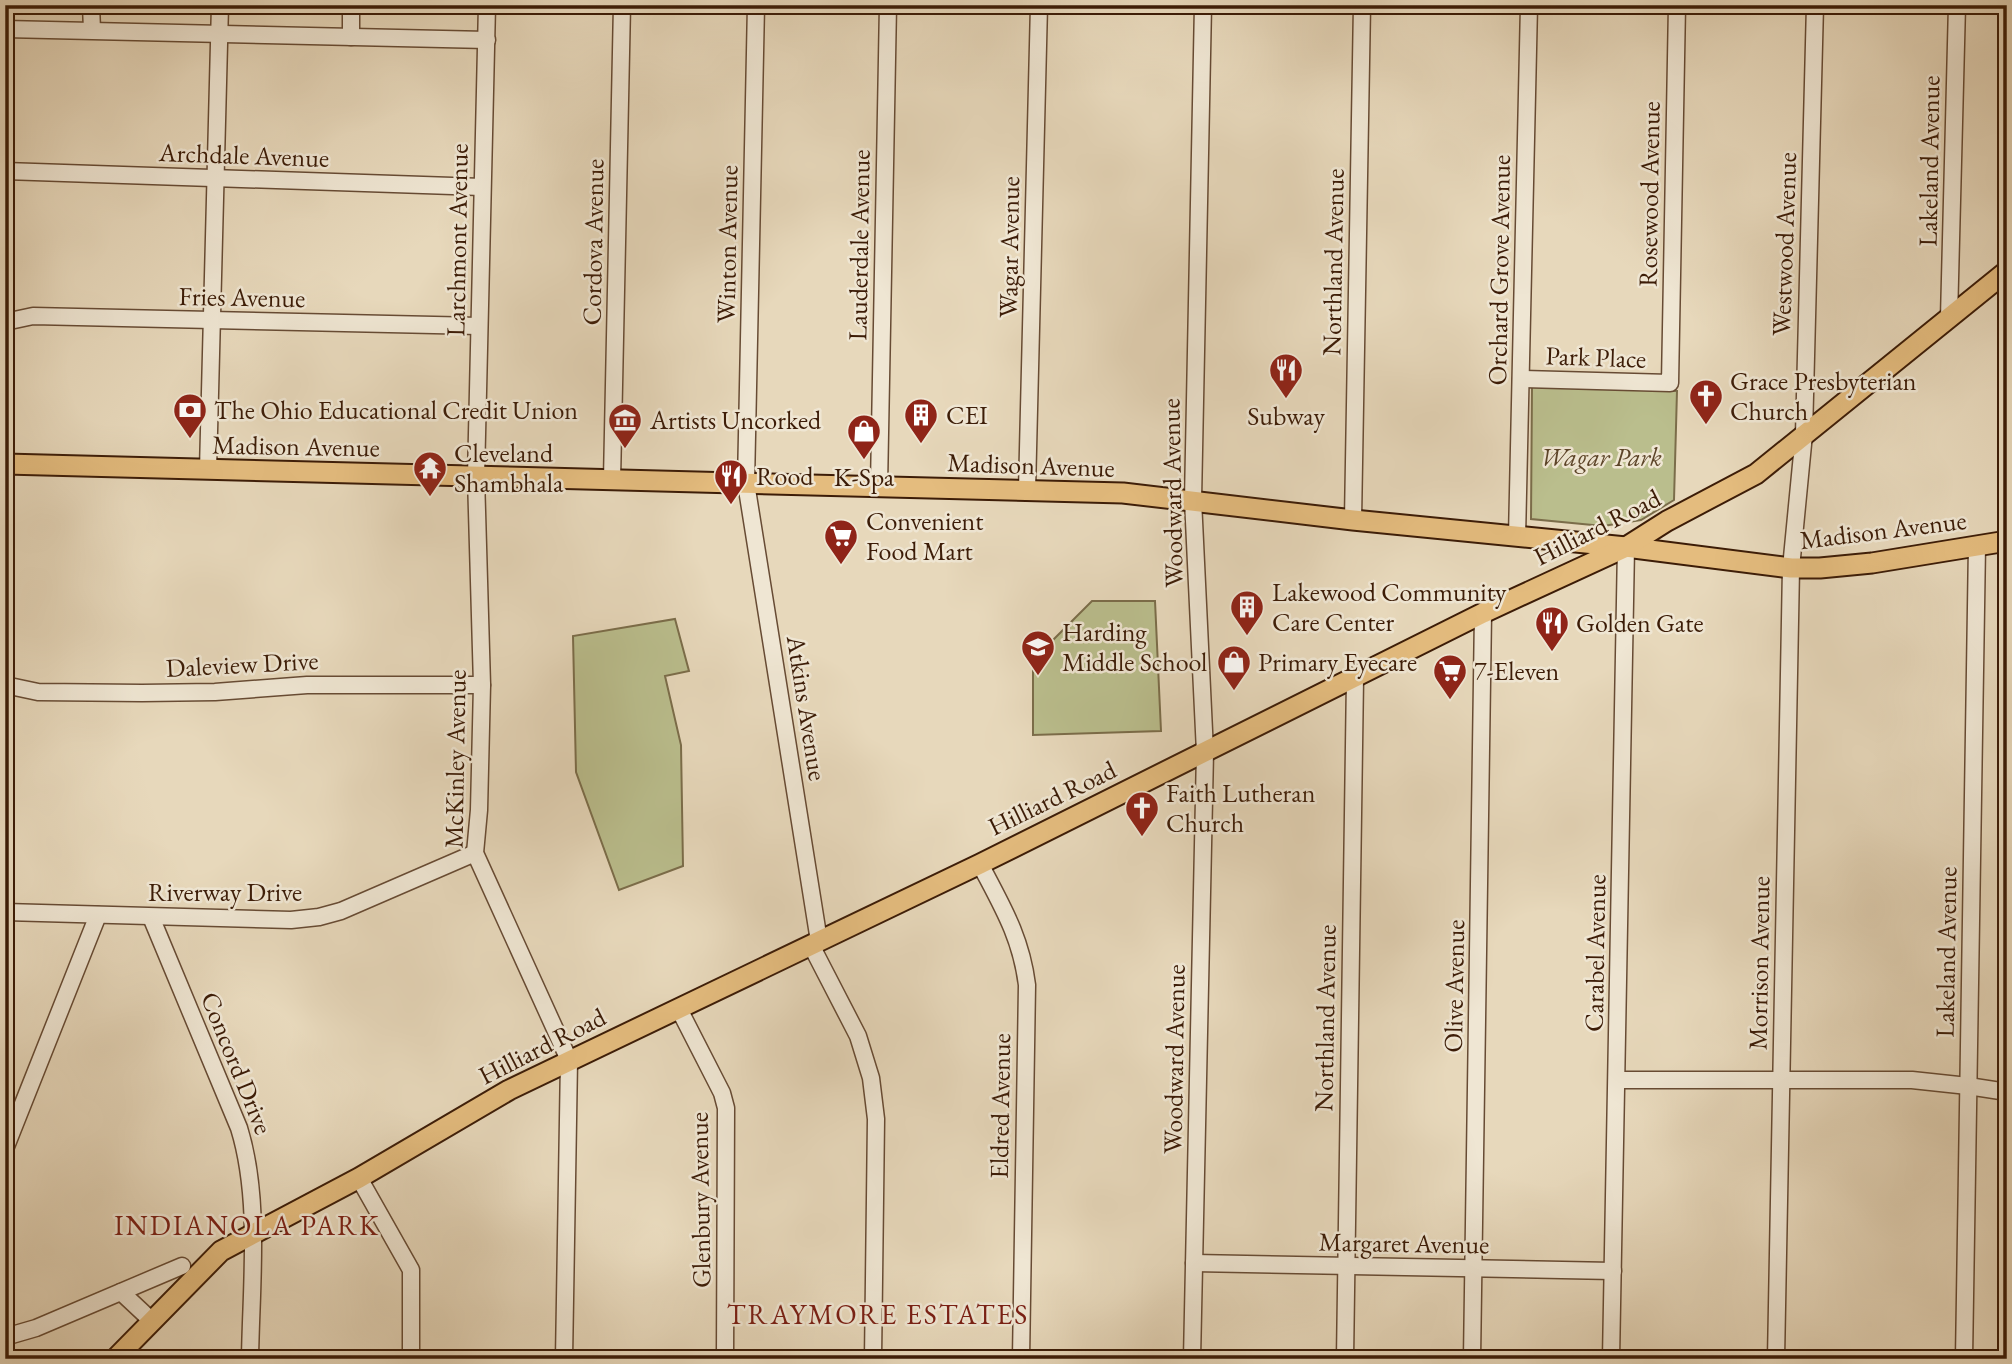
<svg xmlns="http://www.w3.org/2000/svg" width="2012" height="1364" font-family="'EB Garamond',serif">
	<rect width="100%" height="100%" fill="#e7d8bb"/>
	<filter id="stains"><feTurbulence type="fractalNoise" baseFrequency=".00286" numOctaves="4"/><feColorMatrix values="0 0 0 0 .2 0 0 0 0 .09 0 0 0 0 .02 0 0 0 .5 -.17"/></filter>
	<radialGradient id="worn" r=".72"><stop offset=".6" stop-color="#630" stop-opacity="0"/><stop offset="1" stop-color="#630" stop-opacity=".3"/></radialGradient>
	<g fill="#babe8d" stroke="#7b6d4a" stroke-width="2">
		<polygon points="1532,386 1677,391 1674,500 1641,520 1603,526 1531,519"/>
		<polygon points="1092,601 1155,601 1161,731 1033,735 1033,660"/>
		<polygon points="675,619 689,671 665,676 681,745 683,866 619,890 576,772 573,636"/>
	</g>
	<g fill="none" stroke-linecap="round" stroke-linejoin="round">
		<g stroke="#674b34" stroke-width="19">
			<g id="minor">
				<polyline points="91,5 92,30"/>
				<polyline points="487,5 476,477 482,685 479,810 475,853 569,1060 564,1359"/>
				<polyline points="756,5 746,483 819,941"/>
				<polyline points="5,29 487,40"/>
				<polyline points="351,37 351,5"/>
				<polyline points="5,171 482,187"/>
				<polyline points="1949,318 1957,5"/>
				<polyline points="5,322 33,316 479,326"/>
				<polyline points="1521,379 1670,383 1677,5"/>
				<polyline points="208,470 220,5"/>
				<polyline points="612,480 622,5"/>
				<polyline points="879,486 888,5"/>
				<polyline points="1027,490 1039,5"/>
				<polyline points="1353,520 1362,5"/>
				<polyline points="1517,537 1529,5"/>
				<polyline points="5,685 38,692 142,693 215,692 307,685 482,685"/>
				<path d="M 980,864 C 1002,906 1021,937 1027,985 L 1021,1359"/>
				<polyline points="5,912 291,920 319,917 341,911 475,853"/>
				<path d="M 151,917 L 239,1128 C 261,1199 251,1285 250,1359"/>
				<polyline points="811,945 858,1036 871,1078 876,1119 873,1359"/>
				<polyline points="679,1009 722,1093 726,1108 725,1359"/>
				<polyline points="1617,1080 1912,1080 1968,1086 2007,1092"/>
				<polyline points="5,1149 98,915"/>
				<polyline points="359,1178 411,1270 411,1359"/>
				<polyline points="1194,1263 1613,1271"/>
				<polyline points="121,1292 152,1321"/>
				<polyline points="5,1337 36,1328 182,1266"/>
				<polyline points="1192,1359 1205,752 1193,500 1203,5"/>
				<polyline points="1345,1359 1355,678"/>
				<polyline points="1472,1359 1483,613"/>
				<polyline points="1611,1359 1626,547"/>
				<polyline points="1776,1359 1791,568 1804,434 1815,5"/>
				<polyline points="1964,1359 1977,545"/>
			</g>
		</g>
		<g stroke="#3c1c07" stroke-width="23">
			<g id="major">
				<polyline points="5,464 1123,493 1353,520 1626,547 1791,568 1820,568 1872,563 2007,541"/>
				<polyline points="115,1359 221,1251 359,1178 509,1090 980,864 1483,613 1626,547 1667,521 1756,474 2007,271"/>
			</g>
		</g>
		<use href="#minor" stroke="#efe6d3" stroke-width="16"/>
		<use href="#major" stroke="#e4bc7e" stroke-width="19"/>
	</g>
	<defs>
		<g id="restaurant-pin" transform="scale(1.75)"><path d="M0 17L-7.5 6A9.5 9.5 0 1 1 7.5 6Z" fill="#8f2418" stroke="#efe6d3"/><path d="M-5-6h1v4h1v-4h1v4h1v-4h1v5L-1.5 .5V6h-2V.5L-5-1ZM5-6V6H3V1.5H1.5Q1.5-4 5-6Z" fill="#fff"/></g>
		<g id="church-pin" transform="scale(1.75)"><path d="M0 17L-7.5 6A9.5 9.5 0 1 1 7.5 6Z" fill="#8f2418" stroke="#efe6d3"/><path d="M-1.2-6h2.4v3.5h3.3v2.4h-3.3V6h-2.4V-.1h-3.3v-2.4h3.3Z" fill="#fff"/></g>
		<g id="bank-pin" transform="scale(1.75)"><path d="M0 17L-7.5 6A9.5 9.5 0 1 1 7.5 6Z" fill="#8f2418" stroke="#efe6d3"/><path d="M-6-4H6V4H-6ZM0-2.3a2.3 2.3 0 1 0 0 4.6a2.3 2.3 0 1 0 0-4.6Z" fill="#fff"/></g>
		<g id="building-pin" transform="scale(1.75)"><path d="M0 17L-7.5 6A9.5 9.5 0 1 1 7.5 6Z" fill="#8f2418" stroke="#efe6d3"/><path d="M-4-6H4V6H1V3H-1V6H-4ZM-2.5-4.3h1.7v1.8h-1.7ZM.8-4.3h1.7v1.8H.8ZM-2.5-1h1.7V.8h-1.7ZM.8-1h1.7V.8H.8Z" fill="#fff"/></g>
		<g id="museum-pin" transform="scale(1.75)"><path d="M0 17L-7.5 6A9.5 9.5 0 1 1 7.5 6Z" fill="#8f2418" stroke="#efe6d3"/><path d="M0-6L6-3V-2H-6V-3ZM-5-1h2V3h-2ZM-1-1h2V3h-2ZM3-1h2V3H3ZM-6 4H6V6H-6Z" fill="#fff"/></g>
		<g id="shop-pin" transform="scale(1.75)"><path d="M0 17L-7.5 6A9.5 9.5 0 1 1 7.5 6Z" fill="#8f2418" stroke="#efe6d3"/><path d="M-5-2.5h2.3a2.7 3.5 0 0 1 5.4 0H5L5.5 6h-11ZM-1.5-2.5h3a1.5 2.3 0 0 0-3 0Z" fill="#fff"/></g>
		<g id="temple-pin" transform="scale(1.75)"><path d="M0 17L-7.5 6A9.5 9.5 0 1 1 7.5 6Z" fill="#8f2418" stroke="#efe6d3"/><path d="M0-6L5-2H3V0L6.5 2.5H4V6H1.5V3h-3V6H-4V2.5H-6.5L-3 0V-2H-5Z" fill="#fff"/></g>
		<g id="supermarket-pin" transform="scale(1.75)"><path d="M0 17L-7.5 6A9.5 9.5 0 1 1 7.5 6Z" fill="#8f2418" stroke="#efe6d3"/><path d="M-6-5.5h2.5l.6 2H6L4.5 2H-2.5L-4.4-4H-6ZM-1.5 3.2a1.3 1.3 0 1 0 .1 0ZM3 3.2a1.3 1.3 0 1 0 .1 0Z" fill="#fff"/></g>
		<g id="school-pin" transform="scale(1.75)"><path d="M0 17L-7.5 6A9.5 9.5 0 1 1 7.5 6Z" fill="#8f2418" stroke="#efe6d3"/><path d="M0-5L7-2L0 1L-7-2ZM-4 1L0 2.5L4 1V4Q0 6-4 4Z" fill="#fff"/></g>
	</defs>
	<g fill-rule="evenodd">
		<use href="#restaurant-pin" x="1286" y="370"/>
		<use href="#church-pin" x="1706" y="396"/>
		<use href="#bank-pin" x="190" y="410"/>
		<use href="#building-pin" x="921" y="415"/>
		<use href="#museum-pin" x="625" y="420"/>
		<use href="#shop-pin" x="864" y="431"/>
		<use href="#temple-pin" x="430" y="468"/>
		<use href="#restaurant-pin" x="731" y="476"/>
		<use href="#supermarket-pin" x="841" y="536"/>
		<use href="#building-pin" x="1247" y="607"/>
		<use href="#restaurant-pin" x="1552" y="623"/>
		<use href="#school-pin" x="1038" y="647"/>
		<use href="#shop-pin" x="1234" y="662"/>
		<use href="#supermarket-pin" x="1450" y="671"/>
		<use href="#church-pin" x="1142" y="808"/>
	</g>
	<g text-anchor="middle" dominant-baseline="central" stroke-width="5" stroke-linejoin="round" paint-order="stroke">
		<g font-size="26" fill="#3c1c07" stroke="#efe6d3">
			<text transform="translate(244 155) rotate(2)">Archdale Avenue</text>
			<text transform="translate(1929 161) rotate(-89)">Lakeland Avenue</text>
			<text transform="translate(1649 194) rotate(-89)">Rosewood Avenue</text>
			<text transform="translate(457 240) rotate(-89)">Larchmont Avenue</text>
			<text transform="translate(593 242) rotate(-89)">Cordova Avenue</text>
			<text transform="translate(727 244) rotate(-89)">Winton Avenue</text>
			<text transform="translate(1784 244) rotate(-88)">Westwood Avenue</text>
			<text transform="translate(859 245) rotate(-89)">Lauderdale Avenue</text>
			<text transform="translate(1009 247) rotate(-89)">Wagar Avenue</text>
			<text transform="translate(1333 262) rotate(-89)">Northland Avenue</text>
			<text transform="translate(1499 270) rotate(-89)">Orchard Grove Avenue</text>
			<text transform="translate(242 297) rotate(1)">Fries Avenue</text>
			<text transform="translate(1596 357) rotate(2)">Park Place</text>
			<text transform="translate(296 446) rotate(1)">Madison Avenue</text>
			<text transform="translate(1031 465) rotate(2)">Madison Avenue</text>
			<text transform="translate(1172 493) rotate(-91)">Woodward Avenue</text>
			<text transform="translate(1597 527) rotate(-27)">Hilliard Road</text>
			<text transform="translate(1883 530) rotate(-7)">Madison Avenue</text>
			<text transform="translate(242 664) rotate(-3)">Daleview Drive</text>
			<text transform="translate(807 708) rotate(81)">Atkins Avenue</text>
			<text transform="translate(455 759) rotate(-89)">McKinley Avenue</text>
			<text transform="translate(1052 798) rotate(-26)">Hilliard Road</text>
			<text x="225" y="892">Riverway Drive</text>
			<text transform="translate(1946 952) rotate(-89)">Lakeland Avenue</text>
			<text transform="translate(1595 953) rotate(-89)">Carabel Avenue</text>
			<text transform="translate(1759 963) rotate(-89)">Morrison Avenue</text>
			<text transform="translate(1454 986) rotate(-89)">Olive Avenue</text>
			<text transform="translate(1325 1018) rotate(-89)">Northland Avenue</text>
			<text transform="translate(542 1046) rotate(-27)">Hilliard Road</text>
			<text transform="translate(1174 1059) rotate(-89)">Woodward Avenue</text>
			<text transform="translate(237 1063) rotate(68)">Concord Drive</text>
			<text transform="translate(1000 1106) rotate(-89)">Eldred Avenue</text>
			<text transform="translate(700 1200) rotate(-91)">Glenbury Avenue</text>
			<text transform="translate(1404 1243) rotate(1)">Margaret Avenue</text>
		</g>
		<g font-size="26" fill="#3c1c07" stroke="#efe6d3" text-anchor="start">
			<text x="1730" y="381">Grace Presbyterian<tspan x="1730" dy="30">Church</tspan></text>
			<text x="214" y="410">The Ohio Educational Credit Union</text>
			<text x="946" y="415">CEI</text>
			<text x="1286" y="416" text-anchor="middle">Subway</text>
			<text x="650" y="420">Artists Uncorked</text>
			<text x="454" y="453">Cleveland<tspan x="454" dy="30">Shambhala</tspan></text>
			<text x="756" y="476">Rood</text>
			<text x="864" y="477" text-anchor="middle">K-Spa</text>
			<text x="866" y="521">Convenient<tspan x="866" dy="30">Food Mart</tspan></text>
			<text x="1272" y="592">Lakewood Community<tspan x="1272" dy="30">Care Center</tspan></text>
			<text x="1576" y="623">Golden Gate</text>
			<text x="1062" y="632">Harding<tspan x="1062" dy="30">Middle School</tspan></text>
			<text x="1258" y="662">Primary Eyecare</text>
			<text x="1474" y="671">7-Eleven</text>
			<text x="1166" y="793">Faith Lutheran<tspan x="1166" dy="30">Church</tspan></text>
		</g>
		<g font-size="26" font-style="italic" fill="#5c4428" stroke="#efe6d3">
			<text x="1601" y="457">Wagar Park</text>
		</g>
		<g font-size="28" letter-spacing="2" fill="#7a1f14" stroke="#efe6d3">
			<text x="247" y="1225">INDIANOLA PARK</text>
			<text x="878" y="1314">TRAYMORE ESTATES</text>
		</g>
	</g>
	<rect width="2012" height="1364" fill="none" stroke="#e7d8bb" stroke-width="28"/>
	<rect x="7" y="7" width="1998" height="1350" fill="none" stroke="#3c1c07" stroke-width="3.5"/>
	<rect x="14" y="14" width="1984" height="1336" fill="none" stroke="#3c1c07" stroke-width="2"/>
	<rect width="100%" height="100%" filter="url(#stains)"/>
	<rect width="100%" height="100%" fill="url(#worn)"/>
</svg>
